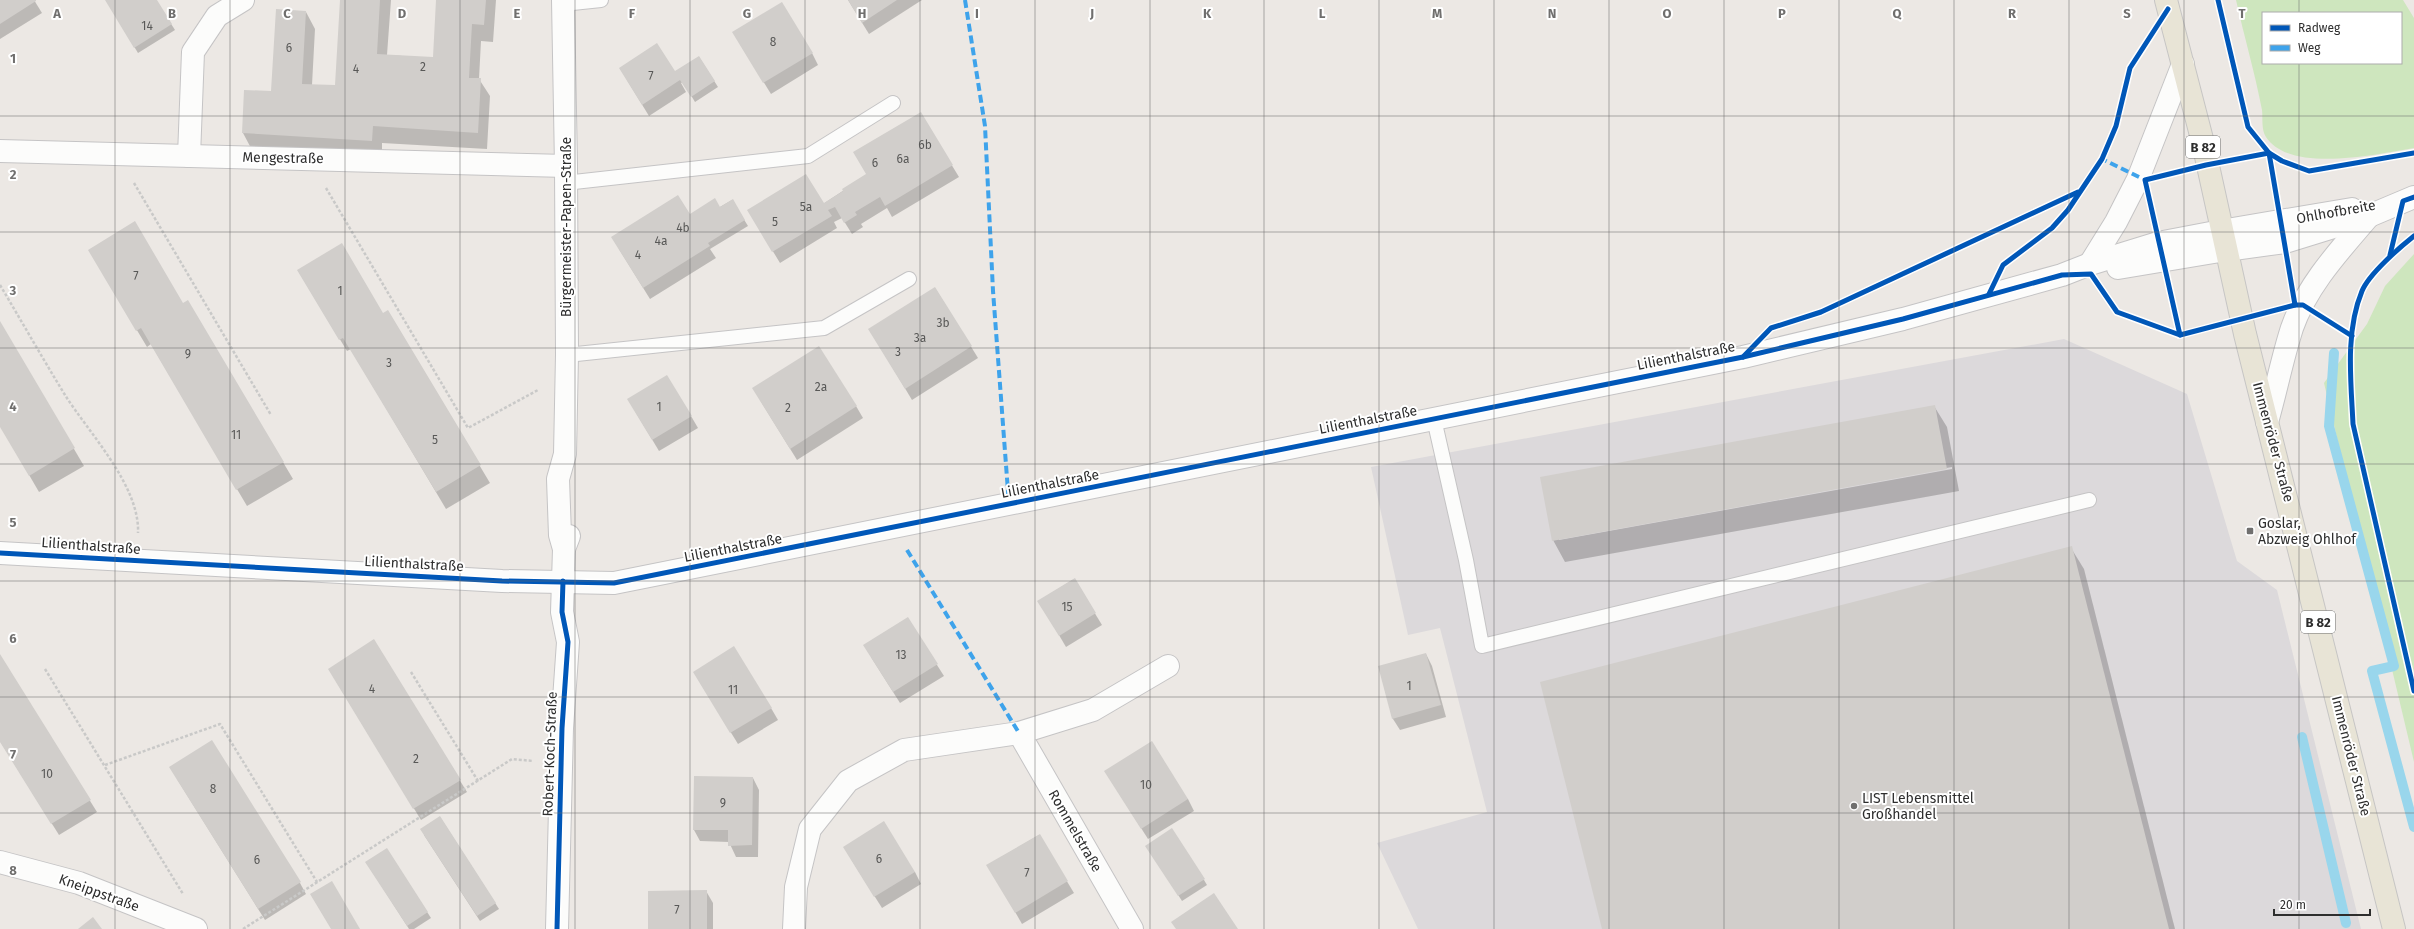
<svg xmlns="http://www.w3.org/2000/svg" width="2414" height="929" font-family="'Fira Sans',sans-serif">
	<rect width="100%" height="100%" fill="#ece8e4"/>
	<polygon fill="#dcd9db" points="2064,339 2187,394 2237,561 2277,590 2361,929 1418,929 1377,843 1487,812 1440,628 1408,635 1371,467"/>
	<g fill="#cee6be" fill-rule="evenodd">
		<path d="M 2236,0 L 2403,0 L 2414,18 L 2414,148 C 2378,154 2290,174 2266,137 C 2261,130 2263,117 2262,110 C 2255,73 2244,36 2236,0 ZM 2263,13 L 2401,13 L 2401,63 L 2263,63 Z"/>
		<polygon points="2414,254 2414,762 2324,383 2367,324 2385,286"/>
	</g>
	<g fill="#0003" fill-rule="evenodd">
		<polygon points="0,0 34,0 42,13 0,39"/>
		<polygon points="106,0 156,0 175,30 138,53"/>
		<polygon points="341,0 391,0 387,55 434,58 437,0 496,0 493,42 481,41 479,79 490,96 487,149 382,143 382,157 252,150 243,133 272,92 306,12 315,29 312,85 336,86"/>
		<polygon points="848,0 922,0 869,34"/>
		<polygon points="740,44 812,53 818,65 771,94"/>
		<polygon points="699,57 718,87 695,102 683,82 681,83 686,92 649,116 627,80 675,72"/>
		<polygon points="920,113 959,177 892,217 887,208 861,224 863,227 852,234 842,218 834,222 837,228 780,263 748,210 823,204 867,175"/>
		<polygon points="732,200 748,226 710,249 716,258 650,299 619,249 694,222"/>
		<polygon points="89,250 183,304 188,302 293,479 247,506 151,344 147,347"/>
		<polygon points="298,270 383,315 388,312 490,483 446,509 351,349 347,351"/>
		<polygon points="935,288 978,358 912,400 876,340"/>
		<polygon points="0,323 84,466 39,492 0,425"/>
		<polygon points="760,400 856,406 863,418 797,460"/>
		<path d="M 1934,406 L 1947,427 L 1959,491 L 1565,562 L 1553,540 ZM 1952,467 L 1952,469 L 1559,540 L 1559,538 Z"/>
		<polygon points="635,411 691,416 698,428 659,451"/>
		<polygon points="2071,548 2084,569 2175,929 1603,929"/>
		<polygon points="1074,579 1102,625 1066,647 1039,601"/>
		<polygon points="373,640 467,792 421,820 336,681"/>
		<polygon points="1426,654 1432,666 1446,717 1400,730 1393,719 1379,667"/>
		<polygon points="0,656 97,812 59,835 0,741"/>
		<polygon points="871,657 937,665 944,676 900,703"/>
		<polygon points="701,684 771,708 778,720 738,744"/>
		<polygon points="753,778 759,790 758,857 736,857 729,842 700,841 694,830"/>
		<polygon points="177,779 300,883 306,894 265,920"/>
		<polygon points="1112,782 1188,799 1194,811 1148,839"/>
		<polygon points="440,817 499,909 480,921 424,835"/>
		<polygon points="1039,835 1074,893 1022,924 988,865"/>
		<polygon points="387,850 431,918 414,929 409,929 370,868"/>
		<polygon points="1150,851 1204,880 1207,885 1182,901"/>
		<polygon points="851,859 915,872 921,884 882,908"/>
		<polygon points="706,891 713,903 713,929 649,929"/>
	</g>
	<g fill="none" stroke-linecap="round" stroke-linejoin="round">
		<g stroke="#99d6ec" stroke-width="10">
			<polyline points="2334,353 2329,426 2394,666 2372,671 2414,827"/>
			<polyline points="2302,737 2346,923"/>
		</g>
	</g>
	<g fill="#d1cecb">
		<polygon points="0,0 36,0 36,1 0,24"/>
		<polygon points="105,0 157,0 172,24 134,48"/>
		<polygon points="340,0 380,0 377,54 433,57 436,0 486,0 484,25 472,24 469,78 481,78 478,133 373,126 372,141 242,133 244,90 271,91 276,9 306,11 302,84 335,85"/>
		<polygon points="848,0 897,0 862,23"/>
		<polygon points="782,2 813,53 763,83 732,32"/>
		<polygon points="657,43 675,71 699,56 715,81 691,97 680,80 642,105 619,68"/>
		<polygon points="921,112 953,165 885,206 880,197 855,212 857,215 844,223 835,207 828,210 832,216 772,252 747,210 806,174 824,203 843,191 842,189 866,174 853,152"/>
		<polygon points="678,195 690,214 715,198 720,207 733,199 745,220 708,243 710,246 643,288 611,237"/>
		<polygon points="135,221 183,303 188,300 284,462 236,490 141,328 136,331 88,250"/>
		<polygon points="342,243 383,313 388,310 481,465 436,492 343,338 339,340 297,270"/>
		<polygon points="935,287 972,346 905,389 868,329"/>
		<polygon points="0,321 75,448 29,476 0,427"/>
		<polygon points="819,346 857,406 790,449 752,388"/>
		<polygon points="667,375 692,416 652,440 627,399"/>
		<polygon points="1935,405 1947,469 1552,541 1540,477"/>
		<polygon points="2072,546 2169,929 1602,929 1540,682"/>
		<polygon points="1075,578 1096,613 1059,636 1037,601"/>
		<polygon points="908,617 938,664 893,692 863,645"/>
		<polygon points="374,639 461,780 413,809 328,669"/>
		<polygon points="734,646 772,708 730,733 693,672"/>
		<polygon points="1426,653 1441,705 1392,719 1378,666"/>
		<polygon points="0,654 91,800 51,824 0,742"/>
		<polygon points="212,740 301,882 258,909 169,767"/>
		<polygon points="1152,741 1188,799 1141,829 1104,771"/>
		<polygon points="694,776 753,777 752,845 728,846 728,830 693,830"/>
		<polygon points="440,816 496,903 477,916 420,829"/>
		<polygon points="884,821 915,872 874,897 843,847"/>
		<polygon points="1172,828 1205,879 1178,896 1145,846"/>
		<polygon points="1040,834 1068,881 1015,913 986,865"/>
		<polygon points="387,848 428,912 407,926 365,862"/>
		<polygon points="332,881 360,929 331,929 310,894"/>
		<polygon points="707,890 707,929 648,929 648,891"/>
		<polygon points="1214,893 1238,929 1176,929 1171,922"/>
		<polygon points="93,917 102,929 78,929"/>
	</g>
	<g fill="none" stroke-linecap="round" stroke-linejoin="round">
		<g stroke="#c5c4c5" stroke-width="16">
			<g id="lane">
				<polyline points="563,4 601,0"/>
				<polyline points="565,183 808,156 893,103"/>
				<polyline points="567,355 824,328 909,279"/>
				<polyline points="1434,419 1466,560 1482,646 2089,500"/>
			</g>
		</g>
		<g stroke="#c5c4c5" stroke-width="24">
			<g id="street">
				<polyline points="563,0 566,166 567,355 565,454 558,479 560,535 564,549"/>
				<polyline points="0,151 566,166"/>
				<polyline points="189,156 193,52 217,16 243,0"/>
				<polyline points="2221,231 2352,209"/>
				<polyline points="2226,250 2285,242 2369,216 2414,197"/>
				<path d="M 2267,422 C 2276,391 2282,359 2292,328 C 2307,285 2340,250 2369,216"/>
				<polyline points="563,581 564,549 569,536"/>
				<polyline points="1019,733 1132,929"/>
				<polyline points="0,862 79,883 196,929"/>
				<polyline points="794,929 796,887 810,829 848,781 904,750 1019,733 1093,710 1168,666"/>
			</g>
		</g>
		<g stroke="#c5c4c5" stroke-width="24">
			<g id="secondary">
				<polyline points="2090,264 2116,222 2138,179 2183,64"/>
				<polyline points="2118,268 2226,250"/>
				<polyline points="0,553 502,581 614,583 1743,357 1903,319 2062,275 2090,264 2158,243 2221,231"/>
				<polyline points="557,929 562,728 568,642 562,612 563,581"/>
			</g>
		</g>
		<g stroke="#c6c5c4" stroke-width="24">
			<polyline id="primary" points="2166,0 2203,143 2245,334 2394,929"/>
		</g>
		<g stroke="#c9c9c8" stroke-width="2.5" stroke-dasharray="3 2" stroke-linecap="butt">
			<polyline points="134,183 271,415"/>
			<polyline points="326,188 468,428 538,390"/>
			<path d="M 0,285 C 22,322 43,359 65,395 C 89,433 140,486 138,533"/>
			<polyline points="45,669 183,894"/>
			<polyline points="411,672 478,781"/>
			<polyline points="105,765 220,724 317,882"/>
			<polyline points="243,929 512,759 533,761"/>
		</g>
		<use href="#lane" stroke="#fcfcfb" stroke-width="14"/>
		<use href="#street" stroke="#fcfcfb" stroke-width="22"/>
		<use href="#secondary" stroke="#fcfcfb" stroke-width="22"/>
		<use href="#primary" stroke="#e8e4d6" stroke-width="22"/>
		<g stroke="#3ea3eb" stroke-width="4" stroke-dasharray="8 4" stroke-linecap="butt">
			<polyline points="965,0 985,126 993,291 1009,505"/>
			<polyline points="2100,161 2102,159 2145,180"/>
			<polyline points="907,550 1019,733"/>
		</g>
		<g stroke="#fff" stroke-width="8">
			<g id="cycleway">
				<polyline points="2218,0 2248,127 2269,153 2282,161 2309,171 2414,153"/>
				<polyline points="2269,153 2206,165 2145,180 2180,335 2295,305 2303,305 2352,336"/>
				<polyline points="2269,153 2295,305"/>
				<path d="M 2414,236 C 2400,247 2369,274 2362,291 C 2345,332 2351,381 2353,424 L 2414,691"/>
				<polyline points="2390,255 2403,201 2414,197"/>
				<polyline points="1989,294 2003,265 2052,228 2068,210 2102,159 2116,126 2130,68 2168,9"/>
				<polyline points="1743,357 1771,328 1821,312 2078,192"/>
				<polyline points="0,553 502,581 614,583 1743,357 1903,319 2062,275 2091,274 2117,312 2180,335"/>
				<polyline points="557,929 562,728 568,642 562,612 563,581"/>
			</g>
		</g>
		<use href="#cycleway" stroke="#0057b8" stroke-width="5"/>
	</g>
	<path fill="none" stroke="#706f6e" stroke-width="1" stroke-opacity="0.55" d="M 115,0 L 115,929M 230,0 L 230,929M 345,0 L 345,929M 460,0 L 460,929M 575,0 L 575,929M 690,0 L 690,929M 805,0 L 805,929M 920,0 L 920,929M 1035,0 L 1035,929M 1150,0 L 1150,929M 1264,0 L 1264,929M 1379,0 L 1379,929M 1494,0 L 1494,929M 1609,0 L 1609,929M 1724,0 L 1724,929M 1839,0 L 1839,929M 1954,0 L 1954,929M 2069,0 L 2069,929M 2184,0 L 2184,929M 2299,0 L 2299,13M 2299,63 L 2299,929M 0,116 L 2414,116M 0,232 L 2414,232M 0,348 L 2414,348M 0,464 L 2414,464M 0,581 L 2414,581M 0,697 L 2414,697M 0,813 L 2414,813"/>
	<g fill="#706f6e" stroke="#fff" stroke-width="1.5">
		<rect x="2246" y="527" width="8" height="8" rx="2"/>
		<circle cx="1854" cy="806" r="4"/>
	</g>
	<g text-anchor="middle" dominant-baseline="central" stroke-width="4" stroke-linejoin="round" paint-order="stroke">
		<g font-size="12" fill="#585857">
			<text x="147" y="26">14</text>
			<text x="773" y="42">8</text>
			<text x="289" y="48">6</text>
			<text x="423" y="67">2</text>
			<text x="356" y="69">4</text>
			<text x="651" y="76">7</text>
			<text x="925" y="145">6b</text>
			<text x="903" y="159">6a</text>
			<text x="875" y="163">6</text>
			<text x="806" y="207">5a</text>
			<text x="775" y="222">5</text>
			<text x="683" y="228">4b</text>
			<text x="661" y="241">4a</text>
			<text x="638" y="255">4</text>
			<text x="136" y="276">7</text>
			<text x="340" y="291">1</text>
			<text x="943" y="323">3b</text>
			<text x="920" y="338">3a</text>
			<text x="898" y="352">3</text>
			<text x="188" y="354">9</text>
			<text x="389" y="363">3</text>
			<text x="821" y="387">2a</text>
			<text x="659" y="407">1</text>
			<text x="788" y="408">2</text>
			<text x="236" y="435">11</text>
			<text x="435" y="440">5</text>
			<text x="1067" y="607">15</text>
			<text x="901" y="655">13</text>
			<text x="1409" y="686">1</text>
			<text x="372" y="689">4</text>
			<text x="733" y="690">11</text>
			<text x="416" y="759">2</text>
			<text x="47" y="774">10</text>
			<text x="1146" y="785">10</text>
			<text x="213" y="789">8</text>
			<text x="723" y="803">9</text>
			<text x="879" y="859">6</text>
			<text x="257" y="860">6</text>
			<text x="1027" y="873">7</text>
			<text x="677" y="910">7</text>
		</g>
		<g fill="#fff" stroke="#6d6d6d" stroke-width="1">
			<rect x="2186" y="136" width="34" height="22" rx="3"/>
			<rect x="2301" y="611" width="34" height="22" rx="3"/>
		</g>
		<g font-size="13" font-weight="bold" fill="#2e2e2e">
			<text x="2203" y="147">B 82</text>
			<text x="2318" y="622">B 82</text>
		</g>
		<g font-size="14" fill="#2e2e2e" stroke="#fff">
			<text transform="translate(283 158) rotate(1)">Mengestraße</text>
			<text transform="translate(2336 212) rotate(-10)">Ohlhofbreite</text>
			<text transform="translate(566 227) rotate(-90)">Bürgermeister-Papen-Straße</text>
			<text transform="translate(1686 356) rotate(-11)">Lilienthalstraße</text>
			<text transform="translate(1368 420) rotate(-11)">Lilienthalstraße</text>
			<text transform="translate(2273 442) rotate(75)">Immenröder Straße</text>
			<text transform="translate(1050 484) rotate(-11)">Lilienthalstraße</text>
			<text transform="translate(91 546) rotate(4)">Lilienthalstraße</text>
			<text transform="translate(733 548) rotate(-11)">Lilienthalstraße</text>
			<text transform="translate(414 564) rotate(3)">Lilienthalstraße</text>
			<text transform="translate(550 754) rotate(-88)">Robert-Koch-Straße</text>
			<text transform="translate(2351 756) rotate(76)">Immenröder Straße</text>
			<text transform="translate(1075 831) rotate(60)">Rommelstraße</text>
			<text transform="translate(99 893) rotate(20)">Kneippstraße</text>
		</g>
		<g font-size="14" fill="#2e2e2e" stroke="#fff" text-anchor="start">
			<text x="2258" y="523">Goslar,<tspan x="2258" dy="16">Abzweig Ohlhof</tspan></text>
			<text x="1862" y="798">LIST Lebensmittel<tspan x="1862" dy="16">Großhandel</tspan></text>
		</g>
	</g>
	<g font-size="13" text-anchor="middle" font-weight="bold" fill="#706f6e" stroke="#fff" stroke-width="4" stroke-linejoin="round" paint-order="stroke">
		<text x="57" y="18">A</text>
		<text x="172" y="18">B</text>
		<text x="287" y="18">C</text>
		<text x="402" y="18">D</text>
		<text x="517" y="18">E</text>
		<text x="632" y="18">F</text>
		<text x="747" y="18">G</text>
		<text x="862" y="18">H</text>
		<text x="977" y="18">I</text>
		<text x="1092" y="18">J</text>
		<text x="1207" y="18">K</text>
		<text x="1322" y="18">L</text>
		<text x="1437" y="18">M</text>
		<text x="1552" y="18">N</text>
		<text x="1667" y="18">O</text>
		<text x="1782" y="18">P</text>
		<text x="1897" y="18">Q</text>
		<text x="2012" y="18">R</text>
		<text x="2127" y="18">S</text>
		<text x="2242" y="18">T</text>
		<text x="13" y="63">1</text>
		<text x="13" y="179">2</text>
		<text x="13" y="295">3</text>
		<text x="13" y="411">4</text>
		<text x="13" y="527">5</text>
		<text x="13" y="643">6</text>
		<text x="13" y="759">7</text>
		<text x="13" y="875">8</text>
	</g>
	<rect x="2262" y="12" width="140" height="52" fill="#ffffff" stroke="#ababab"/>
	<rect x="2270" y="25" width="20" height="6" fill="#0057b8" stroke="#ababab"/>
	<text x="2298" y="32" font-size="12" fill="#2e2e2e">Radweg</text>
	<rect x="2270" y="45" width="20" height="6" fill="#3ea3eb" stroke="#ababab"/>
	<text x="2298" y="52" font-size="12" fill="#2e2e2e">Weg</text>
	<path d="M2274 909v6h96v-6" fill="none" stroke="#2e2e2e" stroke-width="2"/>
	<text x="2280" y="909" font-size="12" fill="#2e2e2e" stroke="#ffffff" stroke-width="3" paint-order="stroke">20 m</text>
</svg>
